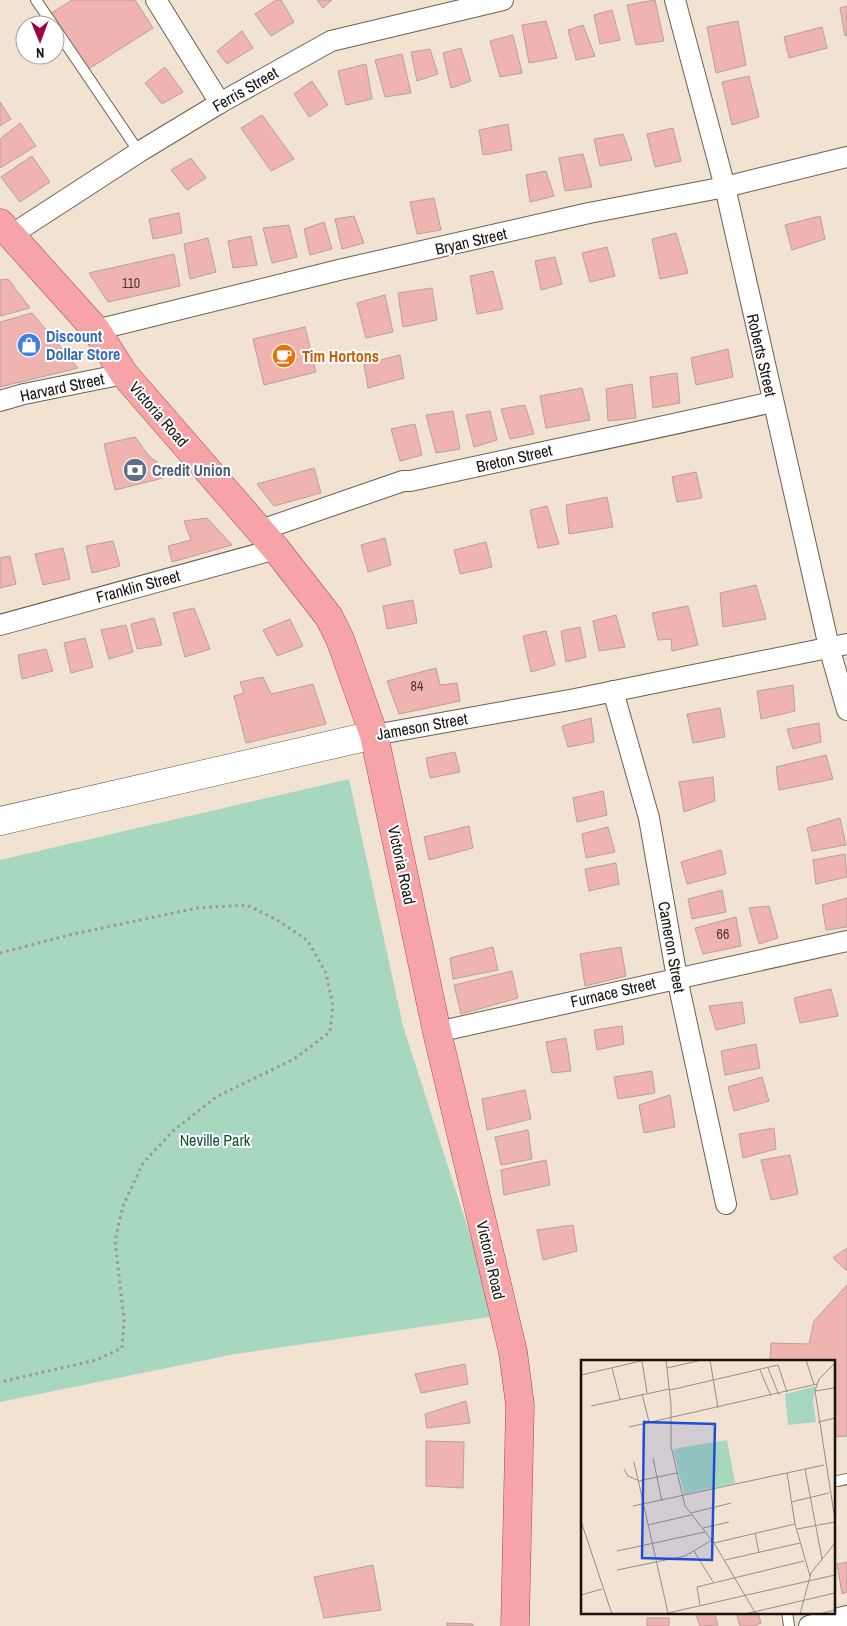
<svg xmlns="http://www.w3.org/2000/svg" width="847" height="1626" font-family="'Archivo Narrow',sans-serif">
	<rect width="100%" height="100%" fill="#f1e2d1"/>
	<polygon fill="#a7d7be" points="349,779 403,1026 496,1316 235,1354 0,1402 0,860"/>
	<g fill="#efb4b0" stroke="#b7a09e">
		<polygon points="72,0 135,0 153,28 87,70 50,14"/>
		<polygon points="276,0 281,0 294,22 271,36 255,14"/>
		<polygon points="317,0 332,0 323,8"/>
		<polygon points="655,0 664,41 636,45 627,5"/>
		<polygon points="847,6 847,35 845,36 840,8"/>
		<polygon points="612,10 620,40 600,44 594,15"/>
		<polygon points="546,21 557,58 529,63 522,25"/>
		<polygon points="738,21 746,65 716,73 707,27"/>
		<polygon points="583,25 595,56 576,60 568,30"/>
		<polygon points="822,27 827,48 789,58 784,37"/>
		<polygon points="242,31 253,48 227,64 217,51"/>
		<polygon points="513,35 522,73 500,77 490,41"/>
		<polygon points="461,48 471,81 451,88 443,53"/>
		<polygon points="430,49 438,74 417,81 411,52"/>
		<polygon points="402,54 411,93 385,97 375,60"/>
		<polygon points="366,64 372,99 346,105 338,71"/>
		<polygon points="165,67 183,92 162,104 145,83"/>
		<polygon points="749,76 759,117 732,125 722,82"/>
		<polygon points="312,81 328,105 309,117 294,94"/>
		<polygon points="0,102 11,119 0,126"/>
		<polygon points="262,115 294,159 271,171 241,128"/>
		<polygon points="20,123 36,146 0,168 0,139"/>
		<polygon points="508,124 512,150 483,155 479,130"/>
		<polygon points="673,128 681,161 655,167 647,134"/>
		<polygon points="623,134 632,160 600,166 594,139"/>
		<polygon points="583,154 592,187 565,191 559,158"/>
		<polygon points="32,156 50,182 20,202 1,177"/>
		<polygon points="191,158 206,178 187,190 171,170"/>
		<polygon points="546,171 554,196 530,202 526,175"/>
		<polygon points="434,198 441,230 417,234 410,202"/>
		<polygon points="179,213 182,233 153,239 149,219"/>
		<polygon points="354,216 364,243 342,249 335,219"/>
		<polygon points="820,216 825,239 792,250 785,225"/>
		<polygon points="324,222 332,249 310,255 304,229"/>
		<polygon points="289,225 297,257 272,263 263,228"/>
		<polygon points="676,233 688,273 660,279 652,239"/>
		<polygon points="251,236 257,265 233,268 228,241"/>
		<polygon points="208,238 216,272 190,279 184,244"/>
		<polygon points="607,247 615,276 590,282 582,253"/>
		<polygon points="174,254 180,286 108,302 89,273"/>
		<polygon points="555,257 562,284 541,290 535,261"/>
		<polygon points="493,271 503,309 477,314 470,276"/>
		<polygon points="8,279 30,308 0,316 0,280"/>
		<polygon points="432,288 437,320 403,327 398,293"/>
		<polygon points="385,295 393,332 366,338 357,303"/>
		<polygon points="32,313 78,368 0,387 0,322"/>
		<polygon points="305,327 316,372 264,385 253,339"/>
		<polygon points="728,349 733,377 696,385 691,358"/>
		<polygon points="400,355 404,378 368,388 364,364"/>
		<polygon points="677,373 680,403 653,408 650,377"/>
		<polygon points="632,384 636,418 608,421 606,389"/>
		<polygon points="582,388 590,420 546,428 540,396"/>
		<polygon points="525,405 534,434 510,439 501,409"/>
		<polygon points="453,411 460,449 436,453 426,415"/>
		<polygon points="490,411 497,440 474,447 466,415"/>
		<polygon points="415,424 422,455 400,461 391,429"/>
		<polygon points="135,437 150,457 157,462 163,478 115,490 104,444"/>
		<polygon points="314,468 321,493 274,506 257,484"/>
		<polygon points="696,472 702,498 677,502 672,477"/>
		<polygon points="607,497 613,527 569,534 566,505"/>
		<polygon points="547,506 559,544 538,548 530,510"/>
		<polygon points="207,518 232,545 172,562 168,546 191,540 184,521"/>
		<polygon points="385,538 391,565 368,572 361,545"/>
		<polygon points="113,541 120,566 92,573 86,546"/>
		<polygon points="486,542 492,567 460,574 454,550"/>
		<polygon points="63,548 70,579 43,585 35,554"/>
		<polygon points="10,556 16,584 0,588 0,558"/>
		<polygon points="756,585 766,619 723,627 720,593"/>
		<polygon points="413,600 417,623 387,629 383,606"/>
		<polygon points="688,606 698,645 672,651 671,639 658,640 652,613"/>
		<polygon points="194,608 210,649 185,657 173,613"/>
		<polygon points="616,615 625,647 599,651 593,621"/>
		<polygon points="154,618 162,645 137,649 131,624"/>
		<polygon points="290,619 303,646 277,656 263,630"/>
		<polygon points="126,625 133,652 109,659 101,630"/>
		<polygon points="580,627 586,657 566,662 561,631"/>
		<polygon points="546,631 555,665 531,672 523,636"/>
		<polygon points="85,638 93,667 71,673 64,643"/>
		<polygon points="46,649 53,671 22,679 18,655"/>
		<polygon points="436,668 440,685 457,683 460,701 399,714 387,681"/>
		<polygon points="263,677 271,694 313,684 326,724 246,743 234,696 244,693 240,682"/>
		<polygon points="793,685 795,711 761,719 757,691"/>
		<polygon points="720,708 725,737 693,743 687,714"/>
		<polygon points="591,718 594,742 568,747 562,726"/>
		<polygon points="819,723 821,742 793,749 787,729"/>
		<polygon points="455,752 460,772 430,778 426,758"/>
		<polygon points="826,755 833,779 779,790 776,767"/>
		<polygon points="713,777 715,801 684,812 679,782"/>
		<polygon points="603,791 607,815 577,822 573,798"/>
		<polygon points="840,818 846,845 812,851 807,828"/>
		<polygon points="469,826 473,848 429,860 424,837"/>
		<polygon points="608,827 615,852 586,858 582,834"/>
		<polygon points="721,850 726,874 687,884 681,862"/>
		<polygon points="845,854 847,877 816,884 813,860"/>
		<polygon points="616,863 619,884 589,891 585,869"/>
		<polygon points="722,890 726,912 692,919 688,899"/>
		<polygon points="847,898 847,927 826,930 822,905"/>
		<polygon points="769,906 778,938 759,944 749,908"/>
		<polygon points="736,917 741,946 703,954 695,928"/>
		<polygon points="493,947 498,970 453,979 450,958"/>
		<polygon points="621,947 626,976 585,986 580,954"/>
		<polygon points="512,971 518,998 461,1014 454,985"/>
		<polygon points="831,989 838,1016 800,1023 794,998"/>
		<polygon points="742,1002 745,1023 716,1030 709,1006"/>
		<polygon points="622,1026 624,1044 597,1050 594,1030"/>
		<polygon points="566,1038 571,1071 552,1073 546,1042"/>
		<polygon points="756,1044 760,1068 725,1075 721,1051"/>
		<polygon points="652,1071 655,1093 618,1099 614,1077"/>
		<polygon points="762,1077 769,1101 734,1111 728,1087"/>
		<polygon points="525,1090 531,1119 487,1130 482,1099"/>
		<polygon points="670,1095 675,1127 644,1133 639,1105"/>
		<polygon points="774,1128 776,1149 743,1158 739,1134"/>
		<polygon points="528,1130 532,1159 501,1165 495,1137"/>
		<polygon points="790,1155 798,1194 771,1200 761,1160"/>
		<polygon points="546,1160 550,1185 504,1195 501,1170"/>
		<polygon points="573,1225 577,1251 543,1260 537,1230"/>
		<polygon points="847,1248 847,1271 833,1258"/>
		<polygon points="847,1285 847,1436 833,1437 833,1361 770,1361 771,1343 809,1344 814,1321"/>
		<polygon points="465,1364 468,1384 421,1393 415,1374"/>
		<polygon points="466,1401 470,1423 427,1428 425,1414"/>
		<polygon points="426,1441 464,1442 463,1488 426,1486"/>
		<polygon points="847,1562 847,1592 842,1594 837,1564"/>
		<polygon points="373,1565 381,1610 324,1618 314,1577"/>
		<polygon points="695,1612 714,1612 718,1625 700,1626"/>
		<polygon points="736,1612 758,1612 761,1623 753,1626 740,1626"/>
		<rect x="647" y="1618" width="22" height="8"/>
		<polygon points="447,1623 473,1624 473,1626 447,1626"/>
	</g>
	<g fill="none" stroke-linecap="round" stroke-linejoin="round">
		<g stroke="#6d6052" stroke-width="12">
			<g id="lane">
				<polyline points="36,0 53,25"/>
				<polyline points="55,28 139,152"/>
				<polyline points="833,1482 847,1479"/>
				<polyline points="787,1612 789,1626"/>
			</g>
		</g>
		<g stroke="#6d6052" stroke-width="22">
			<g id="street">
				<polyline points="156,0 220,103"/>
				<polyline points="675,0 725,187 829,647 847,710"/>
				<polyline points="11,235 139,152 220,103 331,41 503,0"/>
				<polyline points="96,330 343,269 589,213 725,187 847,157"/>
				<polyline points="0,401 24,394 124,374"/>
				<path d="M 261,530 L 403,481 L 410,481 C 530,454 652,430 772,402"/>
				<polyline points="0,625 276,549"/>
				<polyline points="613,691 649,818 677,978 726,1204"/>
				<polyline points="374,735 575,699 847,644"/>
				<polyline points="437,1032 847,941"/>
				<polyline points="809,1626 847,1616"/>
			</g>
		</g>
		<g stroke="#6d6052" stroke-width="29">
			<polyline id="secondary" points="0,821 374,735"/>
		</g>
		<g stroke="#a54a4d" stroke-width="29">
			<polyline id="primary" points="0,223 96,330 124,374 276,549 329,617 340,639 374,735 437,1032 513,1352 520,1405 515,1626"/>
		</g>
		<polyline stroke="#a2968a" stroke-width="3" stroke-dasharray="2.5 4" stroke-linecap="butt" points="0,953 69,935 197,908 247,905 277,920 308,941 326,973 333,1006 330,1032 294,1059 216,1097 173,1131 143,1163 123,1206 115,1240 124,1320 122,1348 96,1360 0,1382"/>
		<use href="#lane" stroke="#fff" stroke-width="10"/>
		<use href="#street" stroke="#fff" stroke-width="20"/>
		<use href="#secondary" stroke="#fff" stroke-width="28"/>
		<use href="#primary" stroke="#f7a4a9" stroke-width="28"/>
	</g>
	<defs>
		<g id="shop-disc" transform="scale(1.25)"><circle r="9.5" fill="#3f7fe0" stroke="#fff"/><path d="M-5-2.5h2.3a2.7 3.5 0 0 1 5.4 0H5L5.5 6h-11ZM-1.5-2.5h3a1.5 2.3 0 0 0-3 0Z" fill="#fff"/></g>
		<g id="cafe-disc" transform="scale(1.25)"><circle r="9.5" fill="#e8710a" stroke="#fff"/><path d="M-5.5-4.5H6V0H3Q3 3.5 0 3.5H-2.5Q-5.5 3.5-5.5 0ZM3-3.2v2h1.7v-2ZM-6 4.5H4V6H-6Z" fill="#fff"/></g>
		<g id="bank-disc" transform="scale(1.25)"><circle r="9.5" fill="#5c6f8a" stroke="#fff"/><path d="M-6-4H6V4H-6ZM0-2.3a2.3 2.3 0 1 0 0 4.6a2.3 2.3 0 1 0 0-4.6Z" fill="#fff"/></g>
	</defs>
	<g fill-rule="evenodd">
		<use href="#shop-disc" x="29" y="345"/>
		<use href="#cafe-disc" x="284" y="356"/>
		<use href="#bank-disc" x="135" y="470"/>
	</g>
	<g text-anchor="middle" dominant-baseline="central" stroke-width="4" stroke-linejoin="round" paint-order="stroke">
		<g font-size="14" fill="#4d3a36">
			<text x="131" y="283">110</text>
			<text x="417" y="686">84</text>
			<text x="723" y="934">66</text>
		</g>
		<g font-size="16" fill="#17120d" stroke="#fff">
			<text transform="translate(245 89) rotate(-30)">Ferris Street</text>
			<text transform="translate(471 241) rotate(-13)">Bryan Street</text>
			<text transform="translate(762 355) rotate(77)">Roberts Street</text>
			<text transform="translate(62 387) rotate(-12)">Harvard Street</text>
			<text transform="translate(159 414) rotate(49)">Victoria Road</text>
			<text transform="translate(514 458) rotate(-13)">Breton Street</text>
			<text transform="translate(138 586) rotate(-15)">Franklin Street</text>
			<text transform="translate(422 726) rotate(-10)">Jameson Street</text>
			<text transform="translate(402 865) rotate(78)">Victoria Road</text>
			<text transform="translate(672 947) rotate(80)">Cameron Street</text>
			<text transform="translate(613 992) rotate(-13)">Furnace Street</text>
			<text transform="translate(491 1260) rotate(77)">Victoria Road</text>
		</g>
		<g font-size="16" font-weight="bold" fill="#366cbe" stroke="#fff" text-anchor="start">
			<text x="46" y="336">Discount<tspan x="46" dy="18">Dollar Store</tspan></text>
		</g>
		<g font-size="16" font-weight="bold" fill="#c56008" stroke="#fff" text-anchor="start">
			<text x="302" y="356">Tim Hortons</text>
		</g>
		<g font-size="16" font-weight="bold" fill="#4e5e75" stroke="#fff" text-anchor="start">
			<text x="152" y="470">Credit Union</text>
		</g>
		<g font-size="16" fill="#0d5137" stroke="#fff">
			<text x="215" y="1140">Neville Park</text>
		</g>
	</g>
	<g transform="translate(581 1360)">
		<rect width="254" height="254" fill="#f1e2d1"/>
		<path d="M 235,26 L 232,40 L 235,62 L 207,65 L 204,34 ZM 146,80 L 154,123 L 103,134 L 92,89 Z" fill="#a7d7be"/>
		<path fill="none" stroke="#9a8f83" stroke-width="1" d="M 85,0 L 90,45 L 90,86 L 104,146 L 133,183 L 175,254M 129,0 L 137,48M 225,0 L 233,25M 61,1 L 66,33M 254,3 L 238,19 L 234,31 L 254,160M 31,8 L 39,39M 86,8 L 121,0M 187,8 L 198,35M 179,10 L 190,36M 0,15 L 64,0M 89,30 L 197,5 L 206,32M 234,31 L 253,28M 61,34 L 68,62M 10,46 L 88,29M 237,62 L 254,58M 48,67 L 236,24M 72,98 L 81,141M 53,102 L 87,253M 43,109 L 47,116 L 56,120M 224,109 L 241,199M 206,113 L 214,164 L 229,216M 57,121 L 96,113M 210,142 L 248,133M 52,146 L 243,105M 110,153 L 150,143M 0,161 L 31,254M 67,165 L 110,155M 122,168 L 148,162M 216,169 L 254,162M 174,173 L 178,193M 133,183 L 214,164M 36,191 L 124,172M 113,191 L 132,222M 144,200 L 219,183M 36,210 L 104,196 L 131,180M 0,235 L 21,229M 119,245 L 116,227 L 223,201M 87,253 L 254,215M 164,254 L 254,233M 219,254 L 230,213 L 254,183M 238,254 L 254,250"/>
		<path fill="#1d4ed8" fill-opacity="0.15" stroke="#1d4ed8" stroke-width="2.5" d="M 63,62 L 134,64 L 131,200 L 61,198 Z"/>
		<rect width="254" height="254" fill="none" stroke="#17120d" stroke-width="2.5"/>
	</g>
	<g transform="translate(40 40) rotate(179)"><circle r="24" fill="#ffffff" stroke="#a2a09e"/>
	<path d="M0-4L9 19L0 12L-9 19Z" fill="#a00241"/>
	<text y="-8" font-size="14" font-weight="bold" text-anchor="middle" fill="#17120d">N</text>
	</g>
</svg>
